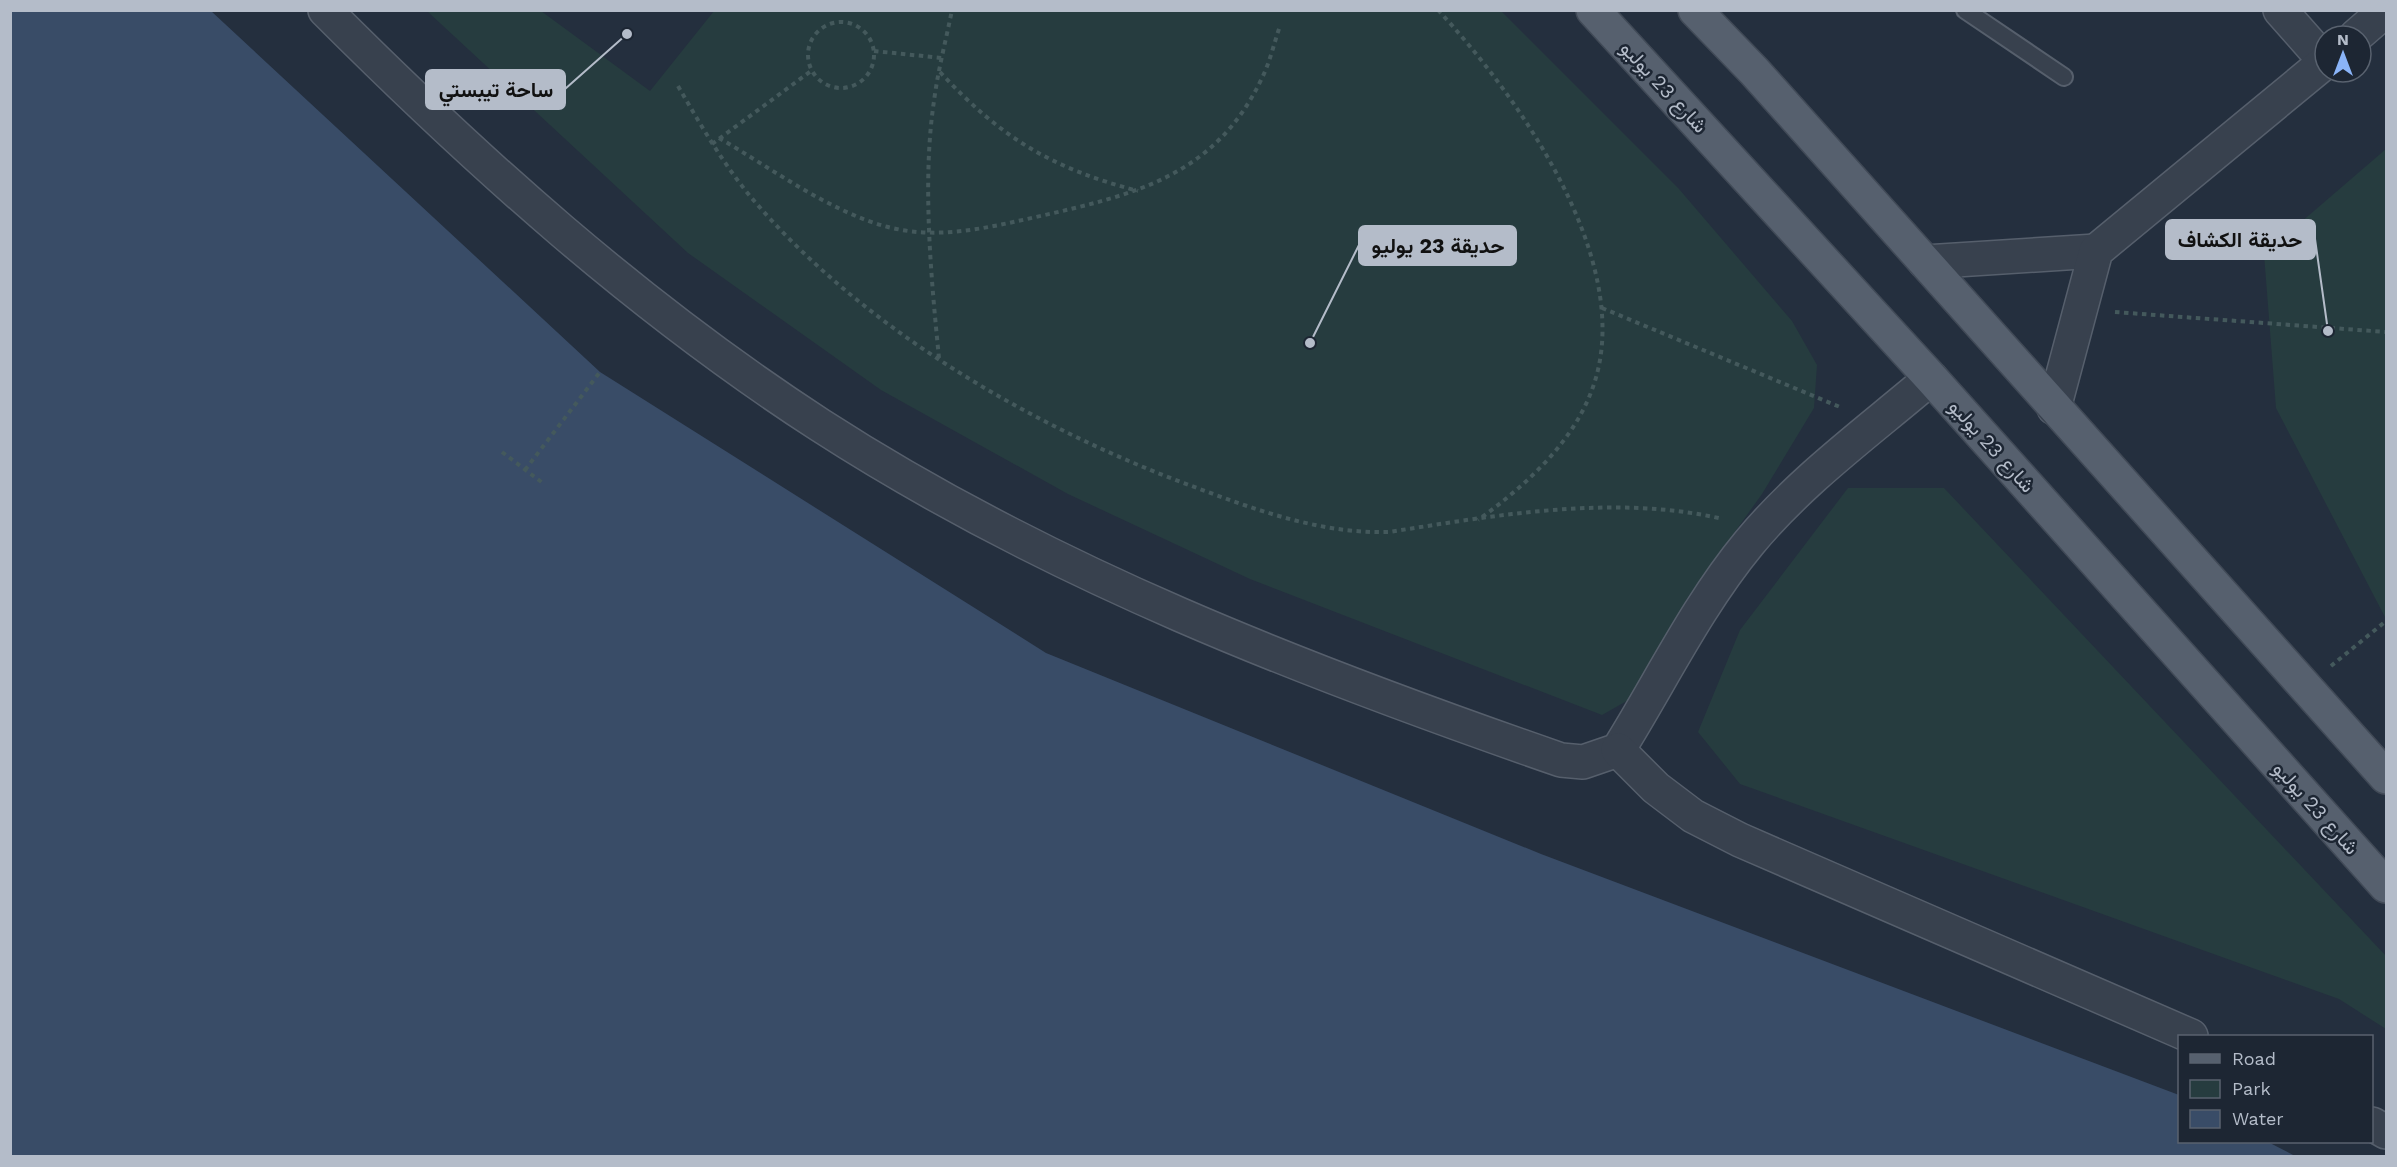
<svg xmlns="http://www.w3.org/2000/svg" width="2397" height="1167" font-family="'Work Sans',Vazirmatn,sans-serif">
	<rect width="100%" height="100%" fill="#242f3e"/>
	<g fill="#263c3f">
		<polygon points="427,11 541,11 650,91 714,11 1501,11 1679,189 1792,321 1817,365 1814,408 1762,494 1686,600 1657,669 1632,698 1602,715 1250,579 1068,494 881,390 688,253"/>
		<polygon points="2386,149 2386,619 2276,408 2264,254"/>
		<polygon points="1848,488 1944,488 2386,956 2386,1029 2339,999 1740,784 1698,732 1740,630"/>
	</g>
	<polygon fill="#394c67" points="10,11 211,11 600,372 1046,653 1541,854 2179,1095 2180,1142 2268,1142 2295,1156 11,1156"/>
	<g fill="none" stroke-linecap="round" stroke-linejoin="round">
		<g stroke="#565f6c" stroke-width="20">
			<polyline id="lane" points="1965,10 2064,77"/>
		</g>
		<g stroke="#565f6c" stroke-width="36">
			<g id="street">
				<path d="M 325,10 C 478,163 638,307 820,425 C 1049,573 1304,671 1561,760 L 1583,762 L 1618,750 C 1661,681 1697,606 1749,543 C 1801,480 1869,431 1931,378"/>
				<polyline points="2280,10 2325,61"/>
				<polyline points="2356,36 2386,10"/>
				<polyline points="1925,262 2096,251"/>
				<polyline points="2054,408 2096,251 2325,62"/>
				<polyline points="1618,750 1656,788 1693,816 1740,840 2191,1036"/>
				<polyline points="2372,1124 2386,1132"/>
			</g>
		</g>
		<g stroke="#414a57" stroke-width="36">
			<g id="primary">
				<polyline points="1593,10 1931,378 2386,886"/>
				<polyline points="1695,10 1754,71 2386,777"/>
			</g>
		</g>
		<g stroke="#44595c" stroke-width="4" stroke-dasharray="4.5 4.5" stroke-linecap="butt">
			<path d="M 1438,10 C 1519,97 1635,261 1594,384 C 1575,442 1525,486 1478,520"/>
			<circle cx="841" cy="55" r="33"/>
			<polyline points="874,51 942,58"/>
			<path d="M 940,72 C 1001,138 1051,168 1138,191"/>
			<path d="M 678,86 C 700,124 722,162 750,196 C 862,329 1035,429 1197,488 C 1259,511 1322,534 1389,532 C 1498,515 1615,494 1723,519"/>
			<path d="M 719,138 C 771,168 830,212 888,227 C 938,240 986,228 1036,217 C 1133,195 1215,177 1262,78 C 1270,62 1274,43 1280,26"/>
			<polyline points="712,144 811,71"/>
			<polyline points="1602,308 1840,407"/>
			<polyline points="2115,312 2386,332"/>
			<path d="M 939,358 C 931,278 922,180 934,101 C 938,70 946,40 952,10"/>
			<polyline points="502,452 544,484"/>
			<polyline points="525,470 600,372"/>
			<polyline points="2331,666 2386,621"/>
		</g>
		<use href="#lane" stroke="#38414e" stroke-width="16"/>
		<use href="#street" stroke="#38414e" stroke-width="33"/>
		<use href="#primary" stroke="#56606e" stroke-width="33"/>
	</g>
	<g text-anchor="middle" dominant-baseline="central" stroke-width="5" stroke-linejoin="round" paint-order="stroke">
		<g font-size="20" fill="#b4bcc9" stroke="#1d2633">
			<text transform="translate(1664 87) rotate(47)">شارع 23 يوليو</text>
			<text transform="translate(1992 446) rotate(48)">شارع 23 يوليو</text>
			<text transform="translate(2316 808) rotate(48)">شارع 23 يوليو</text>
		</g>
	</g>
	<path fill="none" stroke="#b4bcc9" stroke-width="2" d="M627 34L565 89M2328 331L2315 239M1310 343L1359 245"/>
	<g fill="#b4bcc9" stroke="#1d2633" stroke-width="2">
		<circle cx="627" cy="34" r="6"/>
		<circle cx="2328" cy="331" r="6"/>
		<circle cx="1310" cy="343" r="6"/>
	</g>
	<g fill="#b4bcc9" stroke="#b4bcc9" stroke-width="2">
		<rect x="426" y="70" width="139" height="39" rx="6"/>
		<rect x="2166" y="220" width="149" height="39" rx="6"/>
		<rect x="1359" y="226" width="157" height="39" rx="6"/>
	</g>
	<g font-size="21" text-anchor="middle" font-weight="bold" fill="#111">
		<text x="496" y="97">ساحة تيبستي</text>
		<text x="2240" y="247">حديقة الكشاف</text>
		<text x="1438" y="253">حديقة 23 يوليو</text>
	</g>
	<rect width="2397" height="1167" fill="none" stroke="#b4bcc9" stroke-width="24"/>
	<rect x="2178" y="1035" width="195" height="108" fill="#1d2633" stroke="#59626f" stroke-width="1.5"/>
	<rect x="2190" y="1054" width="30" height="9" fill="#56606e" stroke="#59626f" stroke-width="1.5"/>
	<text x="2232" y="1065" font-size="18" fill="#b4bcc9">Road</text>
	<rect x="2190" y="1080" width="30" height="18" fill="#263c3f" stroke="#59626f" stroke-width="1.5"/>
	<text x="2232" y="1095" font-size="18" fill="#b4bcc9">Park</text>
	<rect x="2190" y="1110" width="30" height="18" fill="#394c67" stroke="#59626f" stroke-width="1.5"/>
	<text x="2232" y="1125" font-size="18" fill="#b4bcc9">Water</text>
	<g transform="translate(2343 54)"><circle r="28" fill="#1d2633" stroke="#59626f" stroke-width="1.5"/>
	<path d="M0-4.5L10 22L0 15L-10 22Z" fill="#8ab4f8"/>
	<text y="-9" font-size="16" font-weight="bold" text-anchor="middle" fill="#b4bcc9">N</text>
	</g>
</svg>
